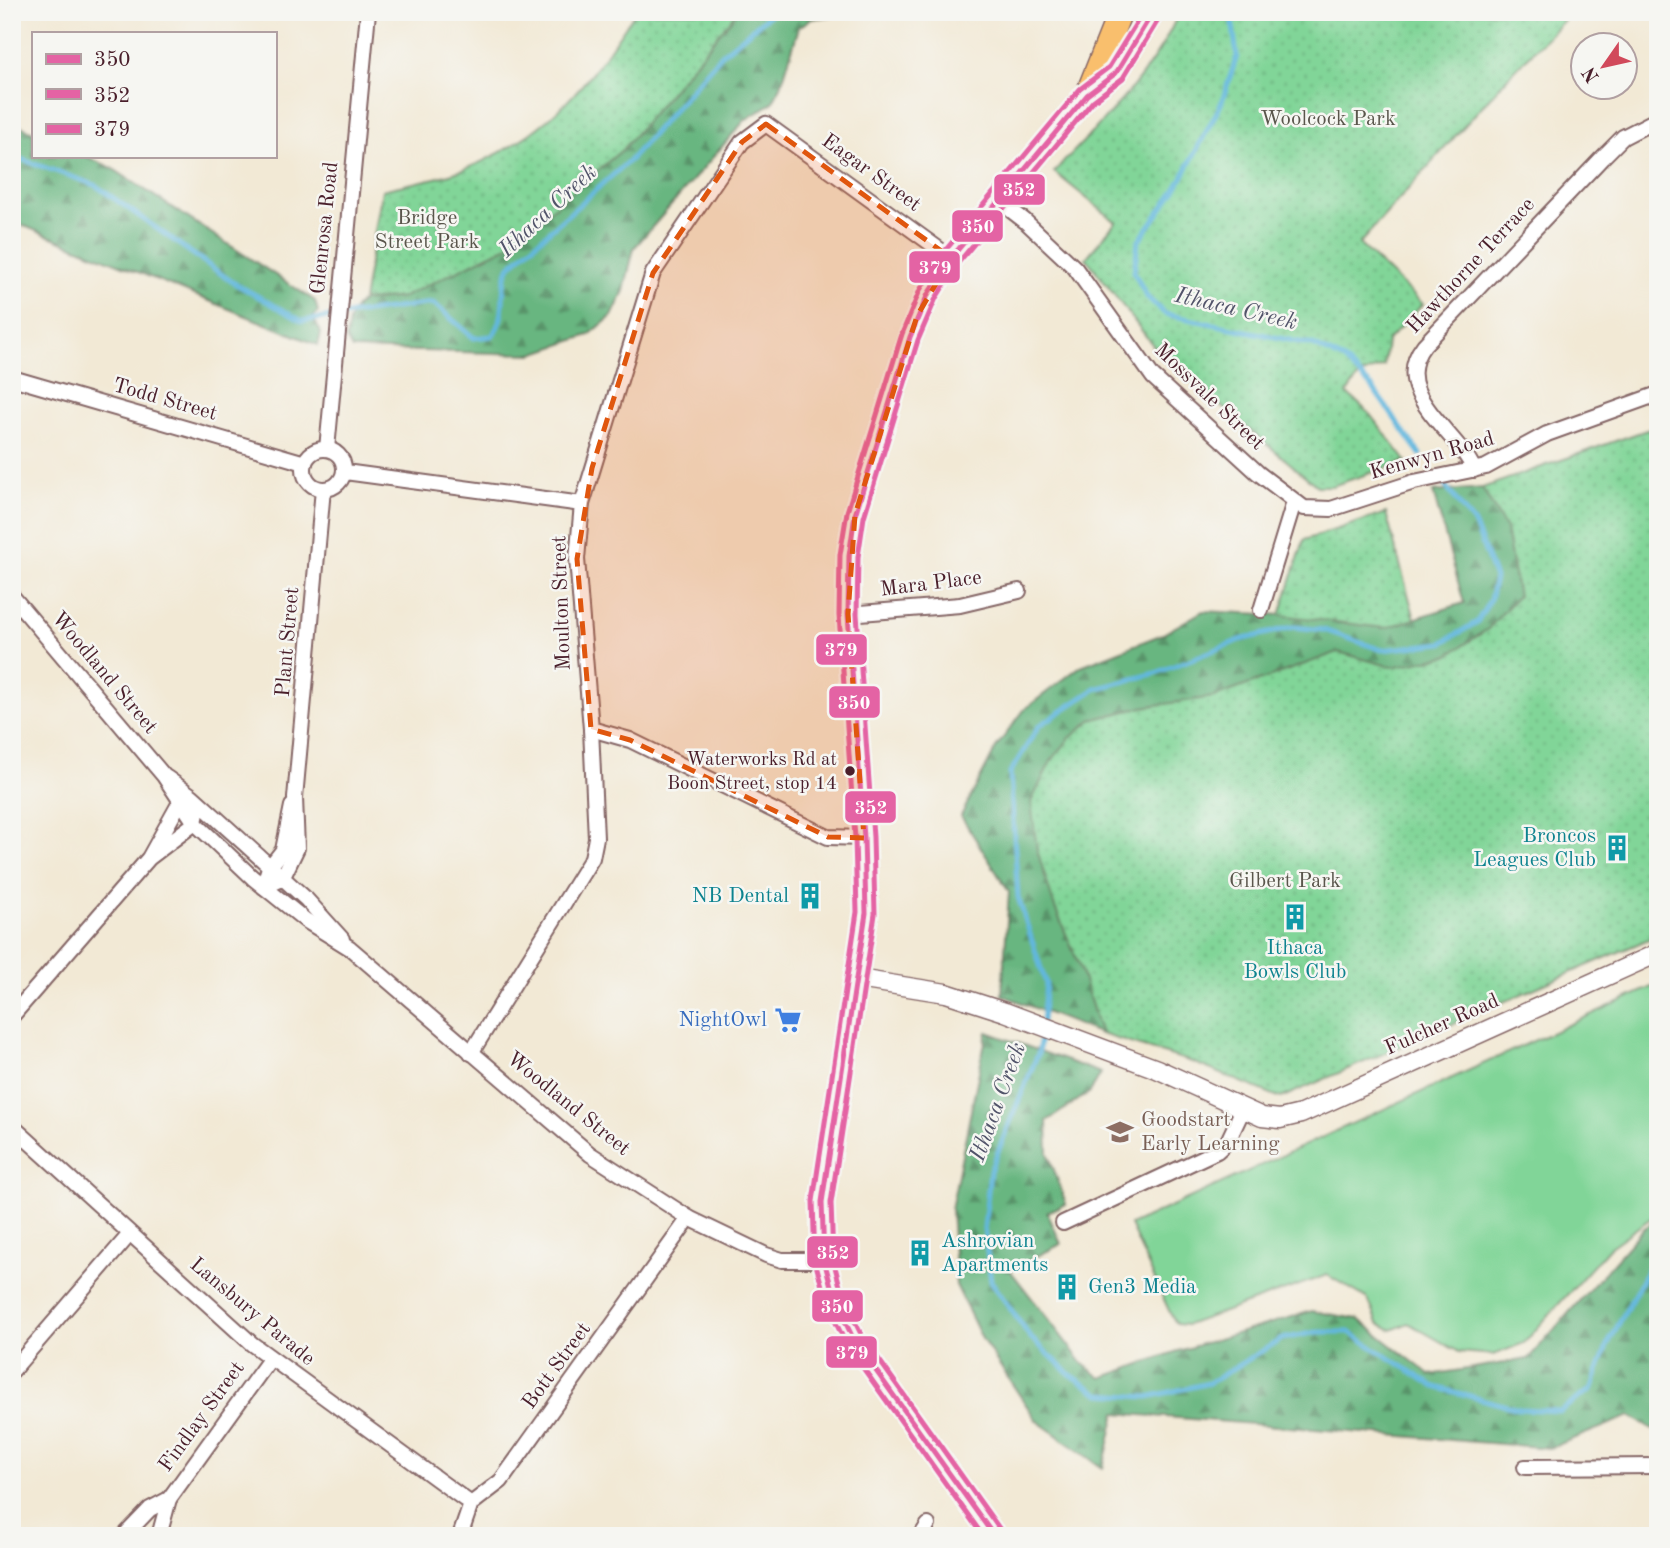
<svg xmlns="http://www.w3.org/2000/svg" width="1670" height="1548" font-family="'Old Standard TT',serif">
	<defs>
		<pattern id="forest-firs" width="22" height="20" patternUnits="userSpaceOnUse" patternTransform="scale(1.75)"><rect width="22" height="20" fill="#68b680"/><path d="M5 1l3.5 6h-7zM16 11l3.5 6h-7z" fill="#589369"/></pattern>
		<pattern id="park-dots" width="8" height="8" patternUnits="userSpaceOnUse" patternTransform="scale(1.75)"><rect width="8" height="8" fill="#81d598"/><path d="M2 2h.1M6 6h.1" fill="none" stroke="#71b683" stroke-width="1.8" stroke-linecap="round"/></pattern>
	</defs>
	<rect width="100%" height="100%" fill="#f6f6f2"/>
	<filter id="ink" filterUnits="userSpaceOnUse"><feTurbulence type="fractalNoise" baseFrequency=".0143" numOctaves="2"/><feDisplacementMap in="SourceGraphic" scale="14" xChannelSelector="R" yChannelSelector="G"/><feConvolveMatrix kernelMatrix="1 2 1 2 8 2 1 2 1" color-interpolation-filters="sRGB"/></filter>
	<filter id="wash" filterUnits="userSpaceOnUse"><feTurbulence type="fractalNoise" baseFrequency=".00686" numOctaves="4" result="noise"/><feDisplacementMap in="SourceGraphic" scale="28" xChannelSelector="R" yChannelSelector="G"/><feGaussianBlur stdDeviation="1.57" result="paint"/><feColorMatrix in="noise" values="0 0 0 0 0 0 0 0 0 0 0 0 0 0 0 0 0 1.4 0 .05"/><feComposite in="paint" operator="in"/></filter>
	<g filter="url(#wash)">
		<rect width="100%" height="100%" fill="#f2e9d5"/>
		<polygon fill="#81d598" stroke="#667a62" stroke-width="2" points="1658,984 1658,1213 1609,1248 1524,1343 1494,1355 1459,1352 1408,1323 1392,1330 1378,1323 1368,1299 1327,1275 1187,1325 1177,1324 1171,1315 1130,1225"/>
		<g fill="url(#forest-firs)" stroke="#596a56" stroke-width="2">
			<polygon points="737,12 856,12 811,19 799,27 781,86 772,103 745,120 634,248 624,291 612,316 589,335 533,354 352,349 346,339 349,321 356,307 363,301 403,297 508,246 623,149"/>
			<polygon points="12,122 33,132 33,156 85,156 110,167 315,301 318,312 313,317 321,333 318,345 12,221"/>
			<polygon points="1482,488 1506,529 1518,596 1488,629 1447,656 1392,667 1338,652 1215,697 1143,707 1091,720 1054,905 1079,965 1101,1034 1002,995 1009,892 961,816 997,746 1025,709 1081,666 1163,634 1203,611 1284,615 1385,628 1464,603 1433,492"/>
			<polygon points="987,1032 1101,1073 1090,1092 1047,1121 1048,1153 1066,1204 1047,1212 1061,1244 1010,1270 1083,1364 1101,1378 1175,1352 1312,1311 1358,1319 1430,1375 1528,1359 1643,1229 1658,1219 1658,1432 1630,1416 1550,1448 1116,1413 1103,1468 1037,1421 982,1339 956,1285 951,1209"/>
		</g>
		<g fill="url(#park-dots)" stroke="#667a62" stroke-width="2">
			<path d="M 635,12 L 737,12 L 623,149 L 508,246 L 403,297 L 363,301 L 382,190 C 409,183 440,179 465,169 C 549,135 587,85 635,12 Z"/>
			<path d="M 1179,12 L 1572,12 L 1509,76 L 1359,244 L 1423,304 L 1387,341 L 1384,366 L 1360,375 L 1347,393 L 1368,412 L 1406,461 L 1332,486 L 1317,486 L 1162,357 L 1086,258 L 1116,222 L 1054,172 C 1100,123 1153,75 1179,12 Z"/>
			<polygon points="1658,426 1658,935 1281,1098 1192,1062 1101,1034 1079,965 1054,905 1037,850 1031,802 1051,761 1070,738 1091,720 1143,707 1215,697 1338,652 1392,667 1447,656 1488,629 1518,596 1506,529 1482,488"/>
			<polygon points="1386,513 1415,619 1385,628 1280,615 1304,540"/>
		</g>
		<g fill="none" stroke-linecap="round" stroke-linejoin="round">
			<g stroke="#62b7de" stroke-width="5">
				<polyline points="1231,12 1237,56 1221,104 1177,187 1138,242 1134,272 1147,297 1165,314 1313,345 1344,360 1372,387 1420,454"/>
				<path d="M 12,156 L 95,185 L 234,283 L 302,321 L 433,303 L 474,338 L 492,336 C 510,313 497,290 510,266 L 631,159 L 722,54 L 773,12"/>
				<polyline points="1042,1021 1046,984 1018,897 1010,773 1039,726 1095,689 1156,673 1240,640 1293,627 1324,630 1382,650 1442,643 1477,622 1490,600 1495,578 1475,525 1444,484"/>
				<polyline points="1041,1031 1039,1051 990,1171 984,1229 991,1281 1030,1337 1071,1375 1100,1394 1148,1397 1209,1383 1282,1339 1317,1332 1349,1332 1435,1387 1519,1409 1560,1411 1591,1390 1607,1346 1658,1250"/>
			</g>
		</g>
	</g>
	<g filter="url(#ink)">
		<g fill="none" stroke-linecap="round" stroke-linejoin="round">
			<g stroke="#856666" stroke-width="18">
				<g id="minor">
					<polyline points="999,201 1025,221 1075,268 1153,377 1258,473 1304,508 1331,509 1414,482 1486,467 1547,434 1658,394"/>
					<polyline points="12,378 305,463"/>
					<polyline points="327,449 368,12"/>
					<circle cx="324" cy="469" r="20"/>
					<path d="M 1474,470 C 1458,431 1387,393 1424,345 L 1602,158 L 1623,137 L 1658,119"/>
					<polyline points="345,472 582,504"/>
					<polyline points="12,596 164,776 195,823 253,878 305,920 350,948 590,1154 689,1218 766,1255 782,1260 824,1260"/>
					<polyline points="1261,610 1294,502"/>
					<polyline points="848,614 960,605 1019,591"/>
					<polyline points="591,729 630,740 828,837 864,838"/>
					<polyline points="167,778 192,796 306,899 342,939"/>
					<polyline points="266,877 269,868 283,850 292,806"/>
					<polyline points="264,887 282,879 297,848 295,798 323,489"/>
					<polyline points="12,1016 149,858 195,823 199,803 179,804 149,858"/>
					<polyline points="471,1053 592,858 596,838 591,729 577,559 582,504 653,273 742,142 766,124 951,258"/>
					<polyline points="12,1126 252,1344 471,1504"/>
					<polyline points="1063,1223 1217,1151 1228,1141 1243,1109"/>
					<polyline points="12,1371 130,1234"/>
					<polyline points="1525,1467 1658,1466"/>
					<polyline points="124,1536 150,1509 169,1499 270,1359"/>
					<polyline points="159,1536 169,1499"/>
					<polyline points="460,1536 471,1504 501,1481 689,1218"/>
					<polyline points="921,1536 928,1525"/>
				</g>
			</g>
			<g stroke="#856666" stroke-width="21">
				<polyline id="tertiary" points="858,979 946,993 1005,1012 1157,1069 1262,1117 1280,1119 1301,1114 1658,953"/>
			</g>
			<g stroke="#856666" stroke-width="26">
				<g id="primary">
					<polyline points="1087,95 1120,12"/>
					<polyline points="994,1536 854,1340 835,1301 824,1260 822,1202 866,913 864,838 848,614 849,556 855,515 910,337 928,294 951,258 1087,95 1116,73 1153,12"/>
				</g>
			</g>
			<use href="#minor" stroke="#fff" stroke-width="14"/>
			<use href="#tertiary" stroke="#fff" stroke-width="18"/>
			<use href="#primary" stroke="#f9bf6d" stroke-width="23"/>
			<g stroke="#f6f6f2" stroke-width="10">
				<polyline id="bus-1" points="994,1536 854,1340 835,1301 824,1260 822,1202 866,913 864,838 848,614 849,556 855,515 910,337 928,294 951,258 1087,95 1116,73 1153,12"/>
			</g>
			<g stroke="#f6f6f2" stroke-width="10">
				<polyline id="bus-2" points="1001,1531 862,1336 843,1298 833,1259 831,1203 875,914 873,837 857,614 858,557 864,517 918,340 936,298 958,263 1093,101 1123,78 1160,17"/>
			</g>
			<g stroke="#f6f6f2" stroke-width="10">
				<polyline id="bus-3" points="983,1536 846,1344 827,1304 815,1261 813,1201 857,912 855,838 839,615 840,555 847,512 902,334 920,290 944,252 1080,89 1109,67 1143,12"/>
			</g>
			<use href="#bus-1" stroke="#e463a4" stroke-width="5"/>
			<use href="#bus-2" stroke="#e463a4" stroke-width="5"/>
			<use href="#bus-3" stroke="#e463a4" stroke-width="5"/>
		</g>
	</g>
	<path fill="#e0560e" fill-opacity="0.2" stroke="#e0560e" stroke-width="5" stroke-dasharray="14 9" stroke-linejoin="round" d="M 766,124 L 951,258 L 917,316 L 855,515 L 848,614 L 864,838 L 828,837 L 630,740 L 591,729 L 577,559 L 592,468 L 653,273 L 742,142 Z"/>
	<defs>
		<g id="building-bare" transform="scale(2.1)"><path d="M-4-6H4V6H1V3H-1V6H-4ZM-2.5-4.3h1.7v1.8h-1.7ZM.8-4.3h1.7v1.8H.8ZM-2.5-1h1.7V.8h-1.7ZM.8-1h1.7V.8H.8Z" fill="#0f9aa8" stroke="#f6f6f2" stroke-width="2.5" paint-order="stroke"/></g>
		<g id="supermarket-bare" transform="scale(2.1)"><path d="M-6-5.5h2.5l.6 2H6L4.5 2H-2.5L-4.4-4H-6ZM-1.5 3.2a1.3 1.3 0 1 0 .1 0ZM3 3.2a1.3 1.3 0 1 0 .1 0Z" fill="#3f7fe0" stroke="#f6f6f2" stroke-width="2.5" paint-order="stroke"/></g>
		<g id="school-bare" transform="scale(2.1)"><path d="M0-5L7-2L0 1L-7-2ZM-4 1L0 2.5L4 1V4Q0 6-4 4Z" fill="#8d6e63" stroke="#f6f6f2" stroke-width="2.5" paint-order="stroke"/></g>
	</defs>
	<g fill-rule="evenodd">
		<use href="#building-bare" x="1617" y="848"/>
		<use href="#building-bare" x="810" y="896"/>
		<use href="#building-bare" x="1295" y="917"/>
		<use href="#supermarket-bare" x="788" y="1020"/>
		<use href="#school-bare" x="1120" y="1132"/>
		<use href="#building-bare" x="920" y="1253"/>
		<use href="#building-bare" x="1067" y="1287"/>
	</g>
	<circle fill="#4a1f2b" stroke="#f6f6f2" stroke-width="2.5" cx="850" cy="771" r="6"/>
	<g text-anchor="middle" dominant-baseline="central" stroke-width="5" stroke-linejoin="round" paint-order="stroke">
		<g font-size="19" fill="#4a1f2b" stroke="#f6f6f2" text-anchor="end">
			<text x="837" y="760">Waterworks Rd at<tspan x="837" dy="24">Boon Street, stop 14</tspan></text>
		</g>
		<g font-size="21" fill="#5a564c" stroke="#f6f6f2">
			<text x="1328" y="119">Woolcock Park</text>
			<text x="427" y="218">Bridge<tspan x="427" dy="24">Street Park</tspan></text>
			<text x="1285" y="881">Gilbert Park</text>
		</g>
		<g font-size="21" fill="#4a1f2b" stroke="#f6f6f2">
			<text transform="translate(871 173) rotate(36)">Eagar Street</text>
			<text transform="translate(325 228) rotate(-84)">Glenrosa Road</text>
			<text transform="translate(1471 266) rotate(-47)">Hawthorne Terrace</text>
			<text transform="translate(1209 397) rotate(44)">Mossvale Street</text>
			<text transform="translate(165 400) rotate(16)">Todd Street</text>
			<text transform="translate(1432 456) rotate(-16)">Kenwyn Road</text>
			<text transform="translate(931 584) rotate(-7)">Mara Place</text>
			<text transform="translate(562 603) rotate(-92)">Moulton Street</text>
			<text transform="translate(288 642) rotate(-85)">Plant Street</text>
			<text transform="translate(104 673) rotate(50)">Woodland Street</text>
			<text transform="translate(1442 1025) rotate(-24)">Fulcher Road</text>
			<text transform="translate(568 1104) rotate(39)">Woodland Street</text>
			<text transform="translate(252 1312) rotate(40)">Lansbury Parade</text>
			<text transform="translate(557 1366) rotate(-54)">Bott Street</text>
			<text transform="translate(202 1417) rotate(-54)">Findlay Street</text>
		</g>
		<g font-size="21" fill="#0d838f" stroke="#f6f6f2" text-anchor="end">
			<text x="1596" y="836">Broncos<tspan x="1596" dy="24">Leagues Club</tspan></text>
			<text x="789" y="896">NB Dental</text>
			<text x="1295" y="948" text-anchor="middle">Ithaca<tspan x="1295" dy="24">Bowls Club</tspan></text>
			<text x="941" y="1241" text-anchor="start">Ashrovian<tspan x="941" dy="24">Apartments</tspan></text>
			<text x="1088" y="1287" text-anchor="start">Gen3 Media</text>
		</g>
		<g font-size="21" fill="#366cbe" stroke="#f6f6f2" text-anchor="end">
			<text x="767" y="1020">NightOwl</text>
		</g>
		<g font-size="21" fill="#785e54" stroke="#f6f6f2" text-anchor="start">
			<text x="1141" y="1120">Goodstart<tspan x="1141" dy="24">Early Learning</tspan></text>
		</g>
		<g font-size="23" font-style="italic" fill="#52546a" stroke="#f6f6f2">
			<text transform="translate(548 211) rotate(-43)">Ithaca Creek</text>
			<text transform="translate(1236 309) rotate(13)">Ithaca Creek</text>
			<text transform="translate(998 1102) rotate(-70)">Ithaca Creek</text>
		</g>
	</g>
	<g stroke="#f6f6f2" stroke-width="2.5">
		<rect x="993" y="173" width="53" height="33" rx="7" fill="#e463a4"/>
		<rect x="951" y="209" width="53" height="34" rx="7" fill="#e463a4"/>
		<rect x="908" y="250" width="53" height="34" rx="7" fill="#e463a4"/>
		<rect x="815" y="633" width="53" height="33" rx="7" fill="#e463a4"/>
		<rect x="828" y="685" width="53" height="34" rx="7" fill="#e463a4"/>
		<rect x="844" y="790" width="53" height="34" rx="7" fill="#e463a4"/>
		<rect x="806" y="1235" width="53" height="34" rx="7" fill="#e463a4"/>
		<rect x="811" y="1289" width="53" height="34" rx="7" fill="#e463a4"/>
		<rect x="825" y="1335" width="53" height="34" rx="7" fill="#e463a4"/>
	</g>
	<g font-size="19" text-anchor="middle" font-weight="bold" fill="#fff">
		<text x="1019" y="196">352</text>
		<text x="978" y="233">350</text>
		<text x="935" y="274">379</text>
		<text x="841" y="656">379</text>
		<text x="854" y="709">350</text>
		<text x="871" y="814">352</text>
		<text x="833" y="1259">352</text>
		<text x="837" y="1313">350</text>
		<text x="852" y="1359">379</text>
	</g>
	<rect width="1670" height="1548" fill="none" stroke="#f6f6f2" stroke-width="42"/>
	<rect x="32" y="32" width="245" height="126" fill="#f6f6f2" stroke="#b1a0a2" stroke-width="2"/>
	<rect x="46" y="54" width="35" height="10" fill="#e463a4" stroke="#b1a0a2" stroke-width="2"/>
	<text x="94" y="66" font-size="21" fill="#4a1f2b">350</text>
	<rect x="46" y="89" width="35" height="10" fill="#e463a4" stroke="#b1a0a2" stroke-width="2"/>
	<text x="94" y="102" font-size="21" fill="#4a1f2b">352</text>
	<rect x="46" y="124" width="35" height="10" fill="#e463a4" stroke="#b1a0a2" stroke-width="2"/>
	<text x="94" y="136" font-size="21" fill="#4a1f2b">379</text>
	<g transform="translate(1604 66) rotate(236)"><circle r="33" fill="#f6f6f2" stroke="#b1a0a2" stroke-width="2"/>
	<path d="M0-5L12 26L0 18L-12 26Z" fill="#d1495b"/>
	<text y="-10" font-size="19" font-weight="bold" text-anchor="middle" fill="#4a1f2b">N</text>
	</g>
</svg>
